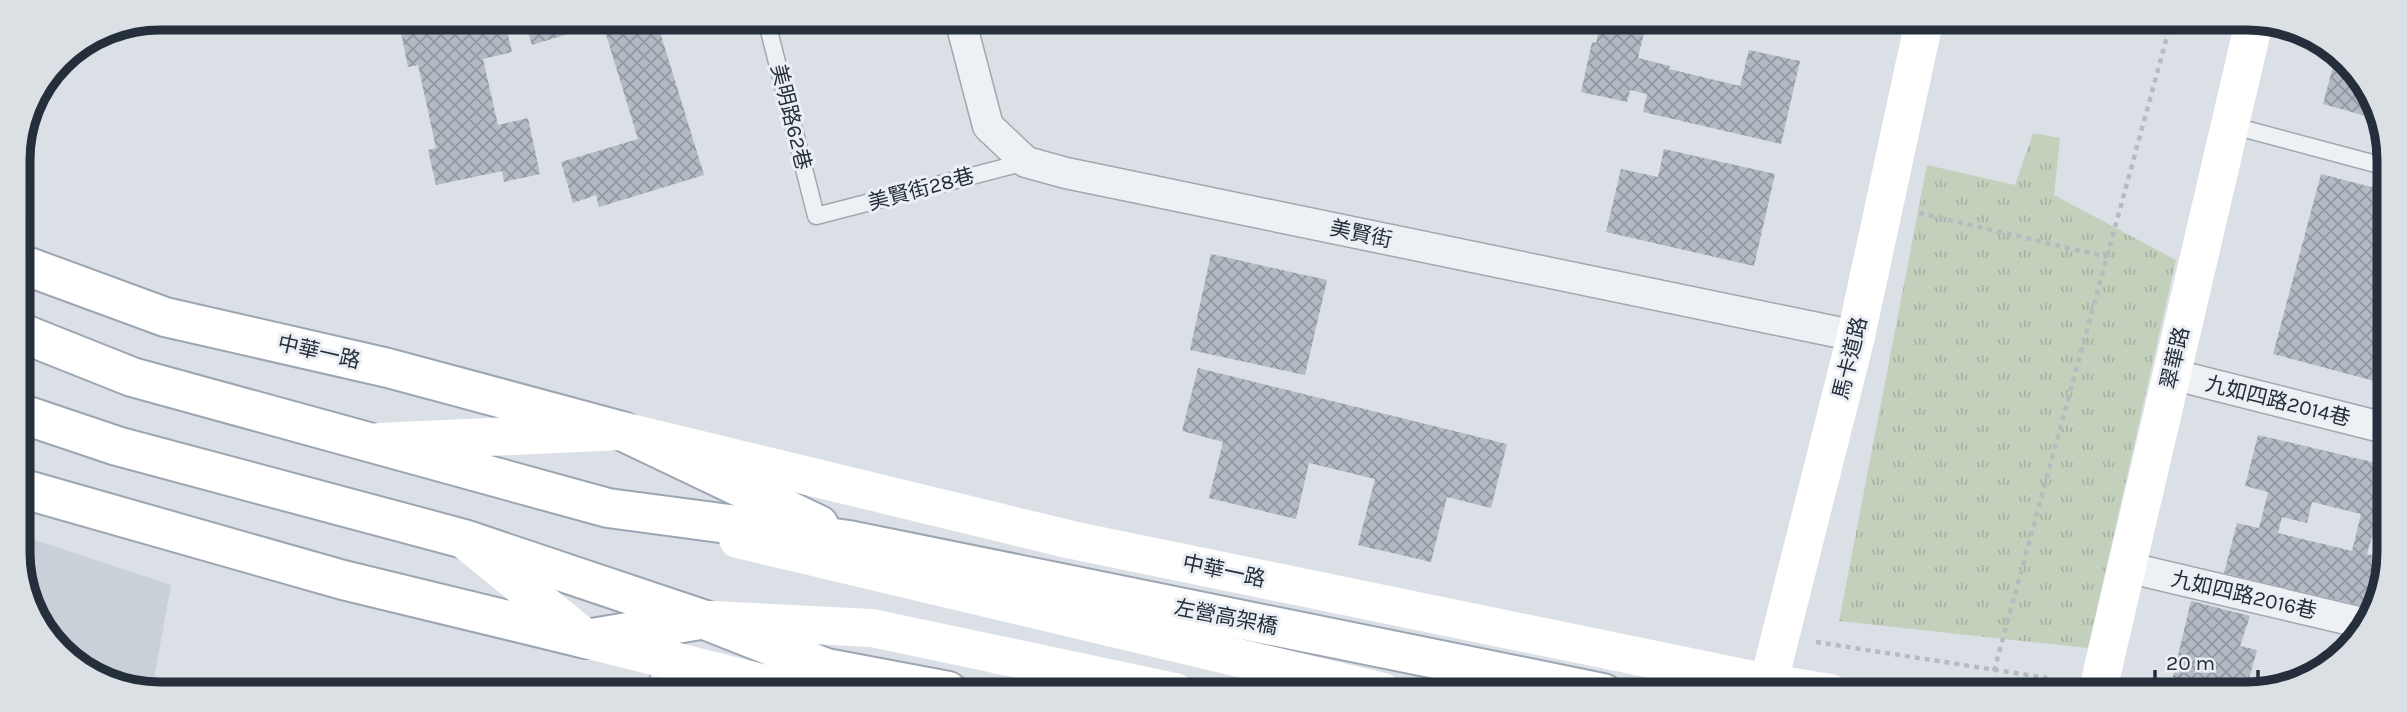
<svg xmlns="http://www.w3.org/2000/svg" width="2407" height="712" font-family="Karla,'Noto Sans TC',sans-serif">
	<defs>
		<pattern id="grass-tufts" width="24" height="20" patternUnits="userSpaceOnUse" patternTransform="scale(1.75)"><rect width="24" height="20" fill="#c3d0bc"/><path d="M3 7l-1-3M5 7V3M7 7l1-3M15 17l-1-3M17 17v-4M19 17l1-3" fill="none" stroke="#a7b3a2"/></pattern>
		<pattern id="building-cross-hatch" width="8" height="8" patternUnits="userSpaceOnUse" patternTransform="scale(1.75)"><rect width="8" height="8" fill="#b3bac3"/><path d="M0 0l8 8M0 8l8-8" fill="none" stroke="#9198a0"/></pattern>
	</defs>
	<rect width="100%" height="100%" fill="#dbe0e6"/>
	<polygon fill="#c9d0d8" points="20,535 171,585 152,690 124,690 59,652 20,579"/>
	<polygon fill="url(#grass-tufts)" points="2033,133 2060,138 2054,195 2176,260 2088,648 1839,621 1927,165 2015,185"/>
	<g fill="url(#building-cross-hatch)" fill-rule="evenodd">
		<polygon points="398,18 504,18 512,52 483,59 498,125 528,118 540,174 504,182 502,171 436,185 428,150 436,148 418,65 408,67"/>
		<polygon points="524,18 584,18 587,28 532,45"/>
		<polygon points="601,18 656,19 704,175 599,207 596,195 573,203 561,162 638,139"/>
		<polygon points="1601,21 1632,21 1646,24 1638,58 1670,66 1669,69 1740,86 1749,50 1800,61 1781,144 1643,112 1647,94 1630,90 1627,102 1581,92 1592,42 1596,43"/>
		<polygon points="1778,21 1811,21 1809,29"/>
		<polygon points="2336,55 2354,66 2380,120 2323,104"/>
		<polygon points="1664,149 1775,174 1754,266 1606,232 1621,169 1658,177"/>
		<polygon points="2321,174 2387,191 2386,384 2273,354"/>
		<polygon points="1211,254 1327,280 1305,375 1190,350"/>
		<polygon points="1198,368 1507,444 1491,508 1447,497 1431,562 1358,545 1375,479 1309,463 1296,519 1209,498 1223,442 1182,431"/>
		<path d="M 2258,435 L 2385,465 L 2385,539 L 2372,536 L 2367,554 L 2385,558 L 2385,588 L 2372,608 L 2224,573 L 2237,523 L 2259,528 L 2268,492 L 2245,486 ZM 2312,502 L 2361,514 L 2352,551 L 2278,533 L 2282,517 L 2307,523 Z"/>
		<polygon points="2191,601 2250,616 2240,646 2257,650 2249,679 2276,686 2256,694 2173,694 2170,689"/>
	</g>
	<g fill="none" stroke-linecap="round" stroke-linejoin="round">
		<g stroke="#a1a7b0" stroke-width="19">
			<g id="lane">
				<polyline points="766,19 816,216 1026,162"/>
				<polyline points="2230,125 2387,167"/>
			</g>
		</g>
		<g stroke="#a1a7b0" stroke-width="33">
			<g id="street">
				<polyline points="960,19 988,126 1026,162 1066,173 1856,336"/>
				<polyline points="2171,374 2385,428"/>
				<polyline points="2126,567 2363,623"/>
				<polyline points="660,691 676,661"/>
			</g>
		</g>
		<g stroke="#9ba6b2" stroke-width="42">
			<g id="primary">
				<polyline points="18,263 165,317 388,368 622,431 819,525"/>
				<polyline points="19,332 132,377 608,508 849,540 1603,693"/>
				<polyline points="19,413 117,446 464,539 705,620 826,668 948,691"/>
				<polyline points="20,488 343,580 586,639 700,620"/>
			</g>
		</g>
		<g stroke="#b6bbc0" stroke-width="4.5" stroke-dasharray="5 5" stroke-linecap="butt">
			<polyline points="1919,213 2107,257"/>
			<polyline points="1816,642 2047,678"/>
			<polyline points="1994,671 2171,22"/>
		</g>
		<use href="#lane" stroke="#eef1f4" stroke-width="16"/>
		<use href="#street" stroke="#eef1f4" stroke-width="30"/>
		<g stroke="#fff" stroke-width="38">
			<polyline points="379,442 622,431 1072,540 1768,683 1830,693"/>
			<polyline points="738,539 1383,692"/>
			<polyline points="465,540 586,639 794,691"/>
			<polyline points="711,620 872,628 1175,692"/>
			<polyline points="1766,693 1856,336 1924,21"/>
			<polyline points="2097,694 2254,22"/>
		</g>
		<use href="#primary" stroke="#fff" stroke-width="38"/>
	</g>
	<g text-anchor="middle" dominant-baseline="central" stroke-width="6" stroke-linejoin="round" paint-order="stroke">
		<g font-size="21" fill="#252f3c" stroke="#ebeff4">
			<text transform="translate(791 117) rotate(76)">美明路62巷</text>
			<text transform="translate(921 189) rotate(-15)">美賢街28巷</text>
			<text transform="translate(1361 234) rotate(12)">美賢街</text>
			<text transform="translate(319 352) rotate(13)">中華一路</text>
			<text transform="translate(1850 358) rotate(-76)">馬卡道路</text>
			<text transform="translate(2175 358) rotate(-77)">翠華路</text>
			<text transform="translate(2278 401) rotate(14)">九如四路2014巷</text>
			<text transform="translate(1224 571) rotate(12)">中華一路</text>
			<text transform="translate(2244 595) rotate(13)">九如四路2016巷</text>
			<text transform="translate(1226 617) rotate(11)">左營高架橋</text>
		</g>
	</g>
	<path d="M0 0H2407V712H0ZM160 30H2247A130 130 0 0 1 2377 160V552A130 130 0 0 1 2247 682H160A130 130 0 0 1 30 552V160A130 130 0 0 1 160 30Z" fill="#dbe0e5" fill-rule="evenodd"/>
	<path fill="none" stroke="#252f3c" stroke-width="9" d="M160 30H2247A130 130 0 0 1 2377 160V552A130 130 0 0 1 2247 682H160A130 130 0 0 1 30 552V160A130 130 0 0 1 160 30Z"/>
	<path d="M2155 670v10h103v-10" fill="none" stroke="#252f3c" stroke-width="3.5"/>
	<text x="2166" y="670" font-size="21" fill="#252f3c" stroke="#ebeff4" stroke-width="5" paint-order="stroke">20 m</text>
</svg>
